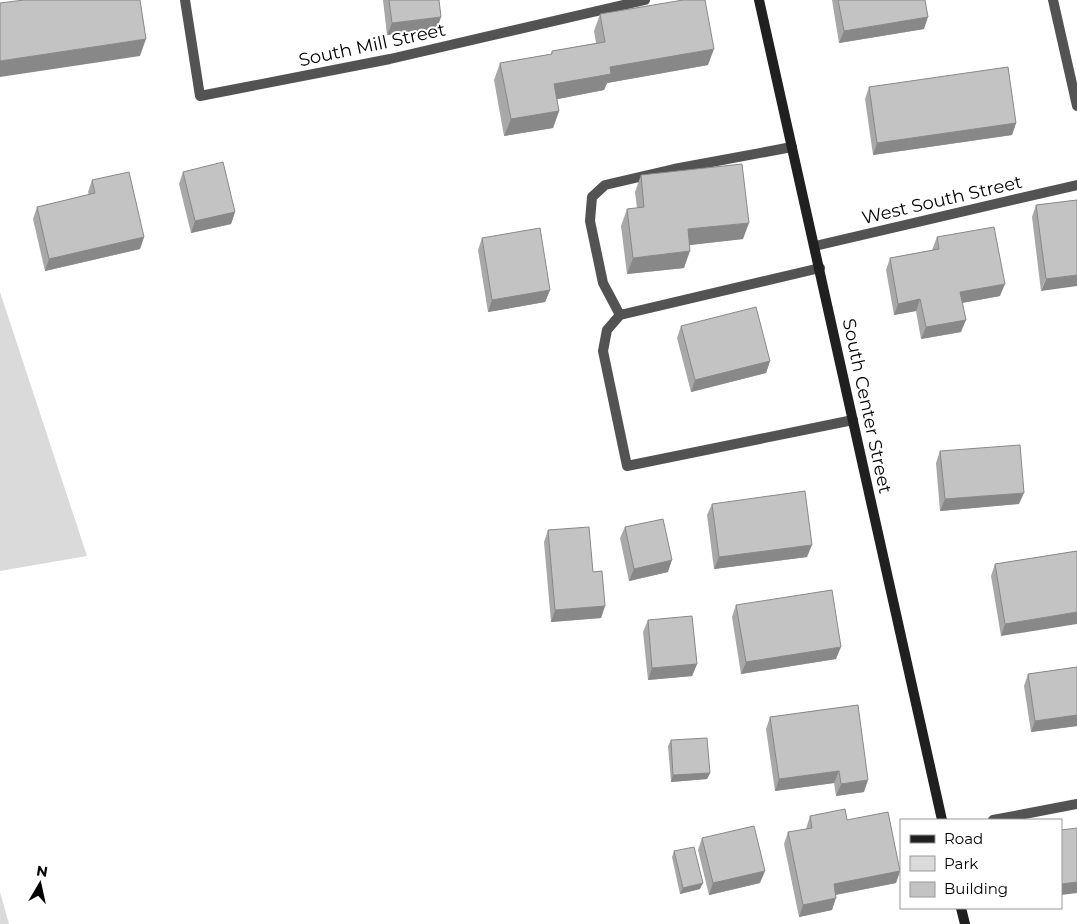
<svg xmlns="http://www.w3.org/2000/svg" width="1077" height="924" font-family="Montserrat,sans-serif">
	<rect width="100%" height="100%" fill="#fff"/>
	<g fill="#dadada">
		<polygon points="0,292 87,556 0,571"/>
		<polygon points="0,892 9,924 0,924"/>
	</g>
	<g fill="none" stroke-linecap="round" stroke-linejoin="round">
		<g stroke="#535353" stroke-width="10">
			<polyline points="1053,0 1077,106"/>
			<polyline points="820,268 620,315 607,330 603,351 627,466 853,420"/>
			<polyline points="620,315 603,283 590,221 592,197 605,185 674,169 792,147"/>
		</g>
		<g stroke="#535353" stroke-width="10">
			<polyline points="185,0 200,96 390,59 645,0"/>
			<polyline points="815,246 1077,185"/>
			<polyline points="993,820 1077,804"/>
		</g>
		<g stroke="#202020" stroke-width="10">
			<polyline points="759,0 942,820"/>
			<polyline points="961,908 965,924"/>
		</g>
	</g>
	<g fill="#a8a8a8">
		<polygon points="383,0 439,0 437,29 387,35"/>
		<polygon points="832,0 925,0 924,29 839,43"/>
		<polygon points="600,14 708,65 607,83 604,90 557,99 559,111 553,128 504,136 494,80 500,63 551,54 552,51 596,43 594,31"/>
		<polygon points="869,87 1016,123 1012,135 873,155 865,99"/>
		<polygon points="183,172 235,212 231,224 191,233 179,184"/>
		<polygon points="641,175 743,239 690,245 684,268 627,274 621,226 627,209 637,208 635,192"/>
		<polygon points="92,180 144,237 140,249 45,271 33,219 37,207 89,195 88,192"/>
		<polygon points="1077,200 1041,291 1032,217 1036,205"/>
		<polygon points="937,237 1000,296 962,303 961,332 921,339 916,311 894,315 886,270 890,258 932,250"/>
		<polygon points="482,238 550,290 545,302 488,312 478,250"/>
		<polygon points="681,326 770,361 766,373 691,392 677,338"/>
		<polygon points="940,451 1019,504 940,511 936,463"/>
		<polygon points="712,504 807,557 714,569 707,515"/>
		<polygon points="625,527 668,572 629,581 620,538"/>
		<polygon points="548,530 593,572 605,606 601,618 551,622 544,542"/>
		<polygon points="1077,551 1001,636 991,576 995,564"/>
		<polygon points="736,605 836,659 741,674 732,617"/>
		<polygon points="648,620 697,664 692,676 648,680 643,632"/>
		<polygon points="1077,667 1077,726 1031,732 1024,686 1028,674"/>
		<polygon points="858,705 864,792 836,796 834,783 775,791 766,729 770,717"/>
		<polygon points="671,740 710,773 707,779 671,782 668,746"/>
		<polygon points="810,816 847,820 900,871 896,883 836,895 832,910 799,917 784,844 788,832 806,829"/>
		<polygon points="702,838 760,883 709,895 698,850"/>
		<polygon points="674,851 700,889 680,894 672,857"/>
	</g>
	<g fill="#888">
		<polygon points="441,17 437,29 387,35 392,23"/>
		<polygon points="928,17 924,29 839,43 844,31"/>
		<polygon points="146,39 140,56 0,77 0,61"/>
		<polygon points="714,49 708,65 607,83 604,90 548,101 554,84 610,67"/>
		<polygon points="559,111 553,128 504,136 511,119"/>
		<polygon points="1016,123 1012,135 873,155 877,143"/>
		<polygon points="235,212 231,224 191,233 195,221"/>
		<polygon points="749,223 743,239 681,246 688,229"/>
		<polygon points="144,237 140,249 45,271 49,259"/>
		<polygon points="690,251 684,268 627,274 633,258"/>
		<polygon points="1077,275 1077,286 1041,291 1046,279"/>
		<polygon points="1005,284 1000,296 956,304 960,292"/>
		<polygon points="550,290 545,302 488,312 492,300"/>
		<polygon points="920,299 916,311 894,315 898,304"/>
		<polygon points="966,320 961,332 921,339 926,327"/>
		<polygon points="770,361 766,373 691,392 695,380"/>
		<polygon points="1024,493 1019,504 940,511 945,499"/>
		<polygon points="812,545 807,557 714,569 719,557"/>
		<polygon points="672,560 668,572 629,581 634,569"/>
		<polygon points="605,606 601,618 551,622 555,610"/>
		<polygon points="1077,612 1077,624 1001,636 1005,624"/>
		<polygon points="841,647 836,659 741,674 746,662"/>
		<polygon points="697,664 692,676 648,680 652,668"/>
		<polygon points="1077,715 1077,726 1031,732 1035,721"/>
		<polygon points="839,771 834,783 775,791 779,779"/>
		<polygon points="710,773 707,779 671,782 673,775"/>
		<polygon points="868,780 864,792 836,796 841,784"/>
		<polygon points="765,871 760,883 709,895 713,883"/>
		<polygon points="900,871 896,883 829,896 834,884"/>
		<polygon points="1077,882 1077,893 1061,895 1061,884"/>
		<polygon points="703,883 700,889 680,894 683,888"/>
		<polygon points="836,898 832,910 799,917 803,905"/>
	</g>
	<g fill="#c3c3c3" stroke="#888">
		<polygon points="24,0 140,0 146,39 0,61 0,3"/>
		<polygon points="389,0 439,0 441,17 392,23"/>
		<polygon points="683,0 705,0 714,49 610,67 611,74 554,84 559,111 511,119 500,63 552,54 552,51 605,42 600,14"/>
		<polygon points="838,0 925,0 928,17 844,31"/>
		<polygon points="1008,67 1016,123 877,143 869,87"/>
		<polygon points="223,162 235,212 195,221 183,172"/>
		<polygon points="742,164 749,223 688,229 690,251 633,258 627,209 644,207 641,175"/>
		<polygon points="129,172 144,237 49,259 37,207 95,193 92,180"/>
		<polygon points="1077,200 1077,275 1046,279 1036,205"/>
		<polygon points="994,227 1005,284 960,292 966,320 926,327 920,299 898,304 890,258 939,249 937,237"/>
		<polygon points="540,228 550,290 492,300 482,238"/>
		<polygon points="756,307 770,361 695,380 681,326"/>
		<polygon points="1020,445 1024,493 945,499 940,451"/>
		<polygon points="805,491 812,545 719,557 712,504"/>
		<polygon points="663,519 672,560 634,569 625,527"/>
		<polygon points="589,527 593,572 602,571 605,606 555,610 548,530"/>
		<polygon points="1077,551 1077,612 1005,624 995,564"/>
		<polygon points="832,590 841,647 746,662 736,605"/>
		<polygon points="692,616 697,664 652,668 648,620"/>
		<polygon points="1077,667 1077,715 1035,721 1028,674"/>
		<polygon points="858,705 868,780 841,784 839,771 779,779 770,717"/>
		<polygon points="707,738 710,773 673,775 671,740"/>
		<polygon points="845,809 847,820 888,812 900,871 834,884 836,898 803,905 788,832 812,828 810,816"/>
		<polygon points="754,826 765,871 713,883 702,838"/>
		<polygon points="1077,828 1077,882 1061,884 1061,830"/>
		<polygon points="694,847 703,883 683,888 674,851"/>
	</g>
	<g text-anchor="middle" dominant-baseline="central" stroke-width="4" stroke-linejoin="round" paint-order="stroke">
		<g font-size="18" fill="#000" stroke="#fff">
			<text transform="translate(372 45) rotate(-12)">South Mill Street</text>
			<text transform="translate(942 200) rotate(-13)">West South Street</text>
			<text transform="translate(867 406) rotate(78)">South Center Street</text>
		</g>
	</g>
	<rect x="900" y="819" width="162" height="90" fill="#ffffff" stroke="#999999"/>
	<rect x="910" y="835" width="25" height="8" fill="#202020" stroke="#999999"/>
	<text x="944" y="844" font-size="15" fill="#000000">Road</text>
	<rect x="910" y="856" width="25" height="15" fill="#dadada" stroke="#999999"/>
	<text x="944" y="869" font-size="15" fill="#000000">Park</text>
	<rect x="910" y="882" width="25" height="15" fill="#c3c3c3" stroke="#999999"/>
	<text x="944" y="894" font-size="15" fill="#000000">Building</text>
	<g transform="translate(40 884) rotate(9)" stroke="#ffffff" stroke-width="4" paint-order="stroke">
	<path d="M0-4L9 19L0 12L-9 19Z" fill="#000000"/>
	<text y="-8" font-size="14" font-weight="bold" text-anchor="middle" fill="#000000">N</text>
	</g>
</svg>
